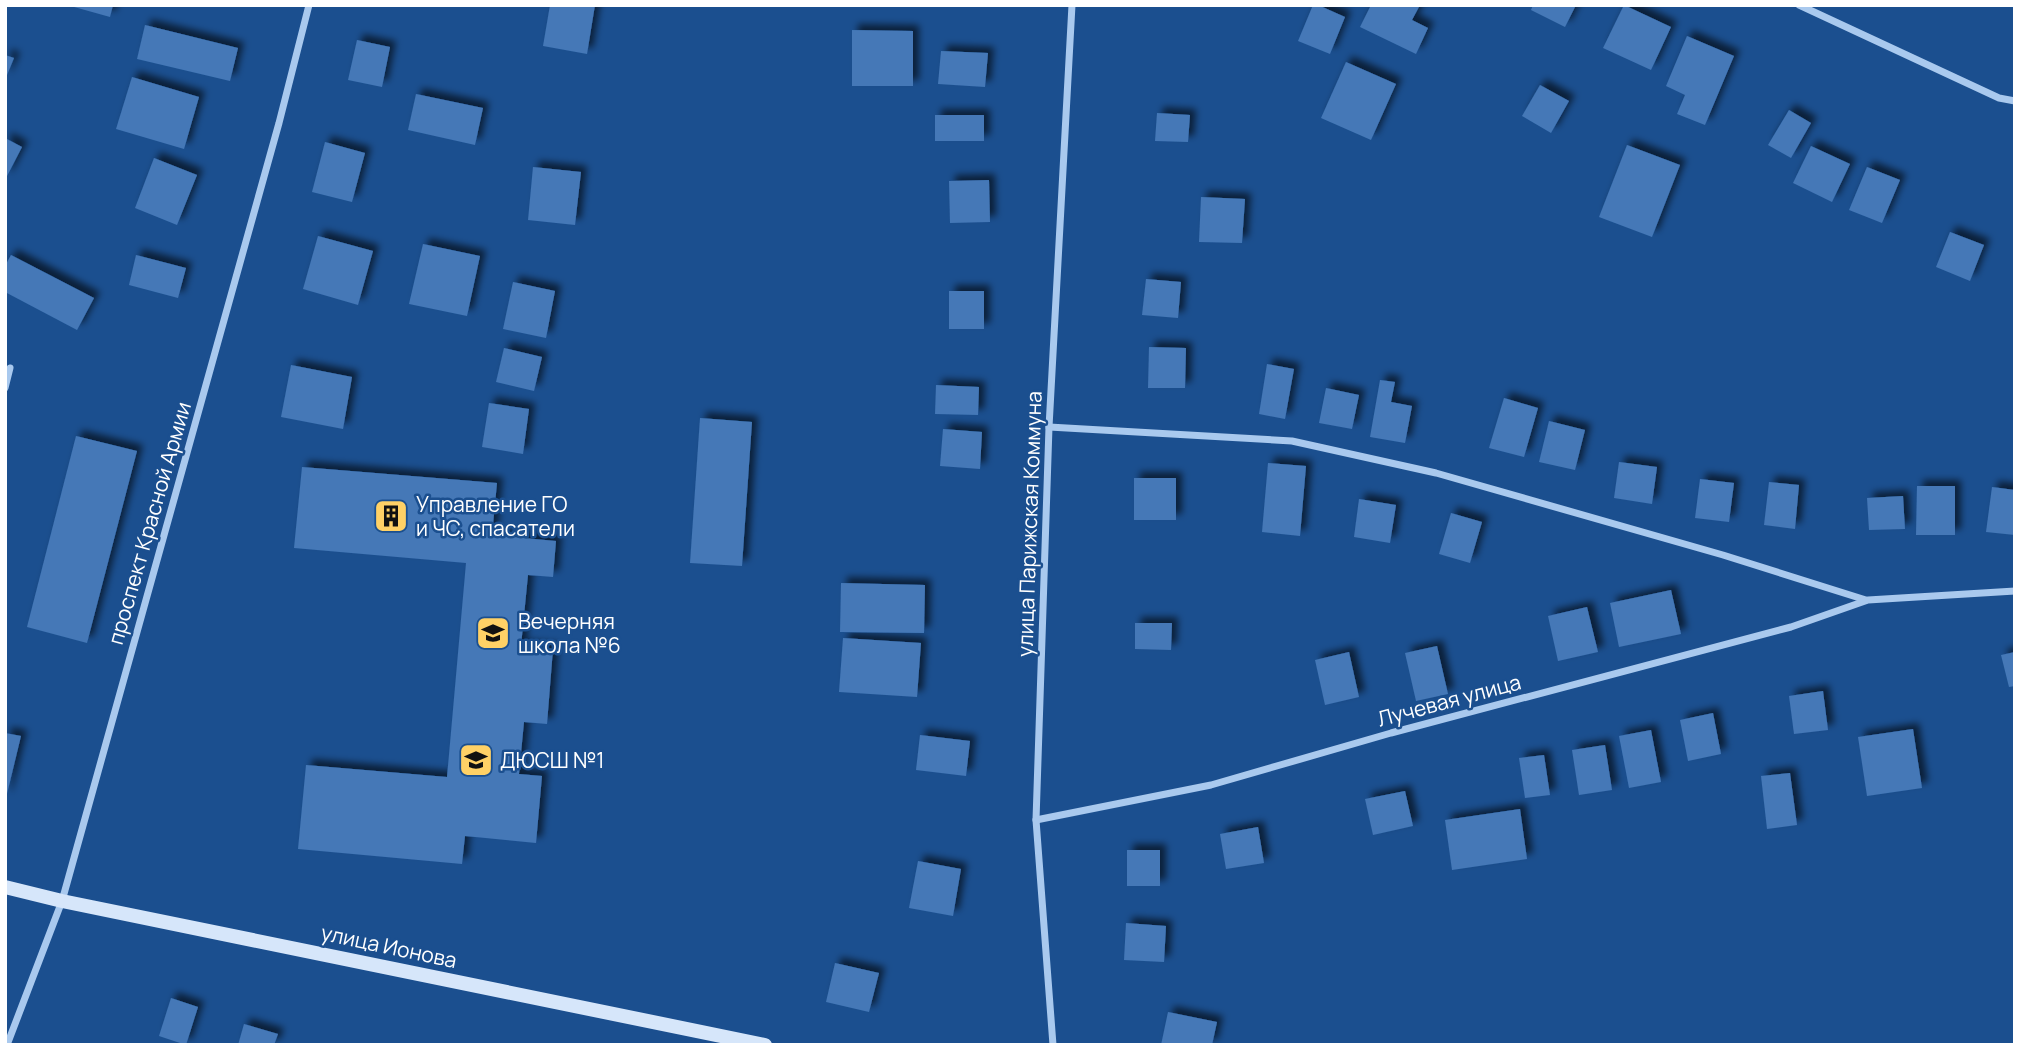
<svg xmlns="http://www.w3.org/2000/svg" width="2020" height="1050" font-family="Manrope,sans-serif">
	<defs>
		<filter id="shadow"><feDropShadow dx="6" dy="-6" stdDeviation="3.5" flood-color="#0009"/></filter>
	</defs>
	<rect width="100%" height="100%" fill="#1b4f8f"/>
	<g fill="#4478b7" filter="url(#shadow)">
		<polygon points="67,5 113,5 110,17"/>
		<polygon points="550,5 595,5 587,54 543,46"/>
		<polygon points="1313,5 1318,5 1345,17 1330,54 1298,41"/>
		<polygon points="1371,5 1420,5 1412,20 1428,28 1416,54 1360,27"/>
		<polygon points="1533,5 1576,5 1565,27 1531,10"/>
		<polygon points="1624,5 1671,27 1651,70 1603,48"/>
		<polygon points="145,25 238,48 230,81 137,59"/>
		<polygon points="852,30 913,31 913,86 852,86"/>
		<polygon points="1687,36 1734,56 1705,125 1677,114 1685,95 1666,86"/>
		<polygon points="357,40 390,47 382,87 348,80"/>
		<polygon points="941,51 988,53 985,87 938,84"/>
		<polygon points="5,55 14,58 5,80"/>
		<polygon points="1346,62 1396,84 1371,140 1321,118"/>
		<polygon points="132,77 199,97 184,149 116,129"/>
		<polygon points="1540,85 1569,101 1551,133 1522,116"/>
		<polygon points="416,94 483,108 475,145 408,130"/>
		<polygon points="1789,110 1811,123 1791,158 1768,145"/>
		<polygon points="1157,113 1190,115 1188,142 1155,141"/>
		<rect x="935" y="115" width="49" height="26"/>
		<polygon points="5,138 22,147 5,180"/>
		<polygon points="325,142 365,153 352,202 312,192"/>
		<polygon points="1627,145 1680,165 1652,237 1599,217"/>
		<polygon points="1811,146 1850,164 1832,202 1793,183"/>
		<polygon points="154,158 197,175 177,225 135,208"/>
		<polygon points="533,167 581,172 575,225 528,220"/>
		<polygon points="1867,167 1900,180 1882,223 1849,210"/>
		<polygon points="989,180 990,222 950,223 949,181"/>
		<polygon points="1201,197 1245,199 1242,243 1199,242"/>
		<polygon points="1950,232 1984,245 1970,281 1936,267"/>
		<polygon points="318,236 373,251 358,305 303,289"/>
		<polygon points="423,244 480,256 467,316 409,304"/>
		<polygon points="11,255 94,298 77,330 5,292 5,266"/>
		<polygon points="136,255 186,268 178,298 129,285"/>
		<polygon points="1146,279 1181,282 1178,318 1142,315"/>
		<polygon points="513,282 555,291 546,338 503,329"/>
		<rect x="949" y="291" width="35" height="38"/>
		<polygon points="1149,347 1186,348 1185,388 1148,388"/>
		<polygon points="504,348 542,357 534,391 496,382"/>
		<polygon points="1267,364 1294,369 1285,419 1259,414"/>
		<polygon points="291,365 352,377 343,429 281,417"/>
		<polygon points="1380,380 1395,382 1391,402 1412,406 1405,443 1370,437"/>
		<polygon points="936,385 979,387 978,415 935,414"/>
		<polygon points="1326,388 1359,395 1352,429 1319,423"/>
		<polygon points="1504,398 1538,408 1524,457 1489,448"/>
		<polygon points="489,403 529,409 523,454 482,447"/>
		<polygon points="700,418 752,422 742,566 690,563"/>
		<polygon points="1549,421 1585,430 1575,470 1539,462"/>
		<polygon points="943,429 982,432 980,469 940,466"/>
		<polygon points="76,436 137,451 87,643 27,627"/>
		<polygon points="1619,462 1657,467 1652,504 1614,498"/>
		<polygon points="1268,463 1306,466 1300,536 1262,532"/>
		<polygon points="302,467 497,483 492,535 556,541 553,577 528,575 521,646 553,649 547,724 524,722 519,774 542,776 536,843 465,836 462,864 298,849 306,765 447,777 466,563 294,548"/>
		<rect x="1134" y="478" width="42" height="42"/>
		<polygon points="1700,479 1734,483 1729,522 1695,518"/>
		<polygon points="1769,482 1799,485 1795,529 1764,525"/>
		<polygon points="1917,486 1955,486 1955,535 1916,535"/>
		<polygon points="1992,487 2015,490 2015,535 1986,532"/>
		<polygon points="1903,496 1905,529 1869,530 1867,498"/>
		<polygon points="1359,499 1396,505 1390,543 1354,537"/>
		<polygon points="1451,513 1482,522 1470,563 1439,554"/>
		<polygon points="841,583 925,585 924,633 840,632"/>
		<polygon points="1671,590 1681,634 1619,647 1610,603"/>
		<polygon points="1587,607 1598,652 1558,661 1548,616"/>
		<polygon points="1135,623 1172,623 1171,650 1135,649"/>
		<polygon points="843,638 921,643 917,697 839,692"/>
		<polygon points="1437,646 1448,694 1416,701 1405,653"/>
		<polygon points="1349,652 1359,697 1325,705 1315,660"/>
		<polygon points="2015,652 2015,686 2009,687 2001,655"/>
		<polygon points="1823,691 1828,730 1794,734 1789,696"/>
		<polygon points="1713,713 1721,754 1688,761 1680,720"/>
		<polygon points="1913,729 1922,788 1867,796 1858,737"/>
		<polygon points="1651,730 1661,782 1629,788 1619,736"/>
		<polygon points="5,733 21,736 6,798 5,798"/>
		<polygon points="920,735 970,741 966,776 916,770"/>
		<polygon points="1605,745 1612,790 1579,795 1572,750"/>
		<polygon points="1544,755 1550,795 1525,798 1519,758"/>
		<polygon points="1790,773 1797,825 1767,829 1761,776"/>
		<polygon points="1405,791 1413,826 1373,835 1365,799"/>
		<polygon points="1520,809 1527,859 1452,870 1445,820"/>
		<polygon points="1258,827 1264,863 1226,869 1220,834"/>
		<rect x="1127" y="850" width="33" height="36"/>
		<polygon points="918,861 961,869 953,916 909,908"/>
		<polygon points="1126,923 1166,926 1164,962 1124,960"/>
		<polygon points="835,963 879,973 869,1012 826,1002"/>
		<polygon points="171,998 198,1007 186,1045 159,1036"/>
		<polygon points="1168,1012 1217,1022 1212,1045 1161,1045"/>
		<polygon points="244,1024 278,1034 274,1045 238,1045"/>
	</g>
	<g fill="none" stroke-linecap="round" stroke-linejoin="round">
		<g stroke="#a9c9ee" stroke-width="7">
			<polyline points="1799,5 1999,98 2015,101"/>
			<polyline points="5,388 10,368"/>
			<polyline points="1049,427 1292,441 1436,473 1723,555 1866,600"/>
			<polyline points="1036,820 1211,785 1391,733 1791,627 1868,600 2015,591"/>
			<polyline points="7,1045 62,901 279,123 309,5"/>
			<polyline points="1053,1045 1036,820 1049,427 1072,5"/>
		</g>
		<polyline stroke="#d6e6fa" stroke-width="14" points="5,887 62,901 765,1045"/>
	</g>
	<defs>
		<g id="building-square" transform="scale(1.75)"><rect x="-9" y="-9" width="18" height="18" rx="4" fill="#ffd166" stroke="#1b4f8f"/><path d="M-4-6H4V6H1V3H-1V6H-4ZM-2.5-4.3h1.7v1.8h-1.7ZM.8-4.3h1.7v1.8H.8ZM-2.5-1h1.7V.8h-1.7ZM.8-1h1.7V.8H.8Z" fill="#111"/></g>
		<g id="school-square" transform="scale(1.75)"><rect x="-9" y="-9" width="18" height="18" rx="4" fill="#ffd166" stroke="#1b4f8f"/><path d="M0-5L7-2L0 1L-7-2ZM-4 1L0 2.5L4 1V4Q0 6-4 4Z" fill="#111"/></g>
	</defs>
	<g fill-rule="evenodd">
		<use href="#building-square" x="391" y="516"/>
		<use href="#school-square" x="493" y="633"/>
		<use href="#school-square" x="476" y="760"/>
	</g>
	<g text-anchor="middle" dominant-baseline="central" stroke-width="5" stroke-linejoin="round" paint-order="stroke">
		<g font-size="21" fill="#fff" stroke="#1b4f8f" text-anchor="start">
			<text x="416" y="504">Управление ГО<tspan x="416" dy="24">и ЧС, спасатели</tspan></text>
			<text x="518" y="621">Вечерняя<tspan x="518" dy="24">школа №6</tspan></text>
			<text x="500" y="760">ДЮСШ №1</text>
		</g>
		<g font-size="21" fill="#fff" stroke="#1b4f8f">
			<text transform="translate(149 523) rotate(-74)">проспект Красной Армии</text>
			<text transform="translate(1029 524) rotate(-88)">улица Парижская Коммуна</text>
			<text transform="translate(1449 700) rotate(-15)">Лучевая улица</text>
			<text transform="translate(389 946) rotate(12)">улица Ионова</text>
		</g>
	</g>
	<rect width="2020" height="1050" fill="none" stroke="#ffffff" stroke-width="14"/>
</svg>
